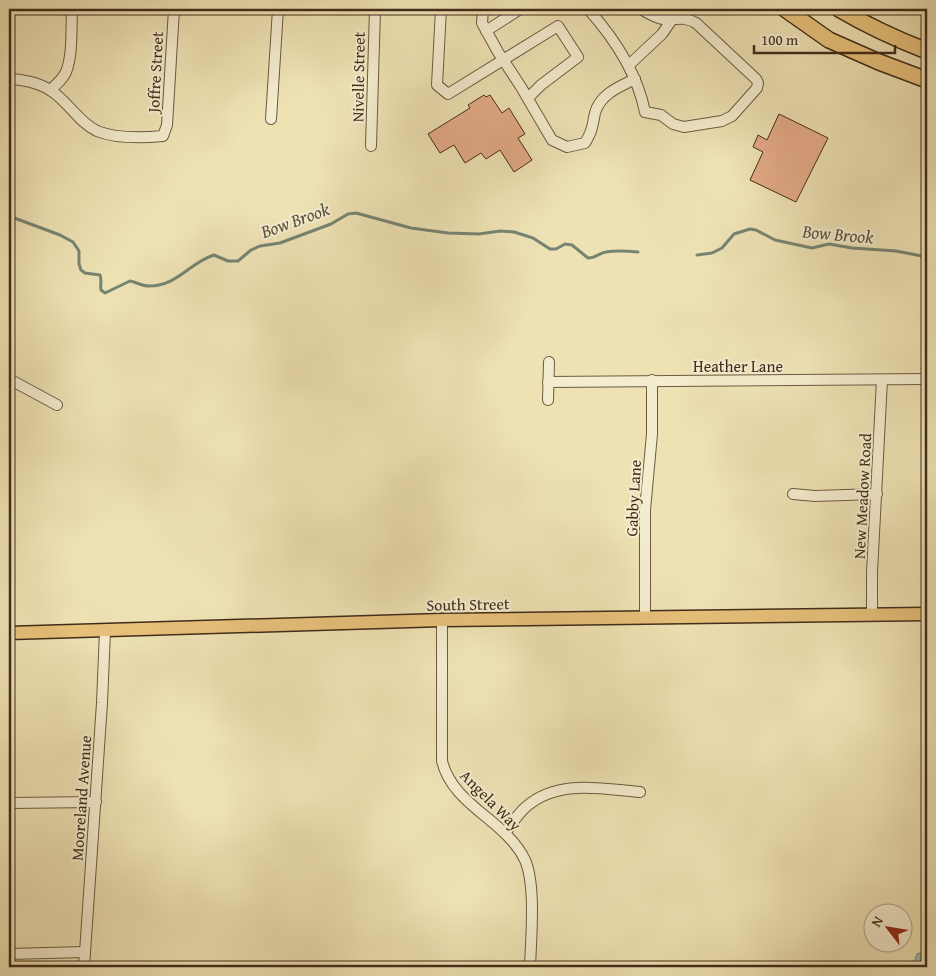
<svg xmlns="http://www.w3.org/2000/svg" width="936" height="976" font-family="'Gentium Book Plus',serif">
	<rect width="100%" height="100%" fill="#eee2b4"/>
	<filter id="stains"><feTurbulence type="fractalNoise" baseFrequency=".004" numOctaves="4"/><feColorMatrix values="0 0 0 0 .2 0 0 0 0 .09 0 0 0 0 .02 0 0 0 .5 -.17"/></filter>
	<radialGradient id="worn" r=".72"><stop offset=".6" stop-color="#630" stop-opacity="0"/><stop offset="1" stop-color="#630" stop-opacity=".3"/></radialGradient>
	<polygon fill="#99bead" stroke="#768472" points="927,950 927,967 912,967 917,954"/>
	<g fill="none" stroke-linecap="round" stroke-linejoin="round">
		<g stroke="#768472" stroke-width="3">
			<path d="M 9,216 L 60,235 L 73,242 L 79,251 L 79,264 L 81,270 L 85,273 L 100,275 C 102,280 100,284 101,290 L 105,293 L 130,281 C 136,282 142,286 149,286 C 178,286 190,262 214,255 L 228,261 L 238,261 L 251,250 L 260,246 L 280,243 L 331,224 L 348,214 L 356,213 L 411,228 L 448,233 L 479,234 L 500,231 L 514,232 L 533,238 L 550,249 L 556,249 L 565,244 L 572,245 L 588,258 C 596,258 599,253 606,252 C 617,250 628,251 638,252"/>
			<polyline points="697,255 712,253 722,248 734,234 750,229 756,230 775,240 812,248 829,244 852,248 896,251 927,257"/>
		</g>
	</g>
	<g fill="#e3aa87" stroke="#412c1a">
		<polygon points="484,95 486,97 490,95 502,113 509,108 525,134 518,138 532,160 514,172 500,150 486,159 481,153 465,163 454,145 440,153 428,134 470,108 468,105"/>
		<polygon points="779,114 828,138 796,202 750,180 763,152 753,147 758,135 767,140"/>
	</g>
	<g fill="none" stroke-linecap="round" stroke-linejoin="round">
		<g stroke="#6c5a40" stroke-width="12">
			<g id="minor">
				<polyline points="441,9 437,85 448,94 558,26 578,57 541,85 528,98"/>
				<path d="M 483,9 L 482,23 L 498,52 L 521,87 L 552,140 L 567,147 L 585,143 C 593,129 592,127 595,113 C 600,94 619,87 635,79"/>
				<path d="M 588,9 C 615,39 637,72 645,112 L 661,115 L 673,124 L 684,127 L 722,121 L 732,116 L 757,88 L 758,83 L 756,79 L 696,23 C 682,15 676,21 663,19 C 655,18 647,12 640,9"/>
				<polyline points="486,31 520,9"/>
				<polyline points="629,65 662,34 673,18"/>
				<path d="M 9,79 C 22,79 39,83 50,90 C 68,101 78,122 97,131 C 117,139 142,138 163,136 L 167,125 L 174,9"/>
				<path d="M 50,90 C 57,84 62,80 66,72 C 73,55 71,27 72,9"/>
				<polyline points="271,119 278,9"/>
				<polyline points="371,146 375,9"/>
				<polyline points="9,379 57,405"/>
				<polyline points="548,382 927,379"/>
				<polyline points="548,400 549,362"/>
				<polyline points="793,494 815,496 877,494"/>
				<polyline points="872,614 872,572 882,380"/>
				<polyline points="645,617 645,510 652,434 652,380"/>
				<path d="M 442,620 L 442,761 C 453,806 506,820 525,860 C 536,885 531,938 530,967"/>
				<polyline points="9,803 96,802"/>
				<path d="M 505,833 C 512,824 518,813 527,806 C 559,779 602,789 640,792"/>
				<polyline points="9,954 85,952"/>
				<polyline points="84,967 102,703 105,631"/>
			</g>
		</g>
		<g stroke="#412c1a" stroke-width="15">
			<polyline id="major" points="9,633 442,620 927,614"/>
		</g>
		<g stroke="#412c1a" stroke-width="18">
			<g id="highway">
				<polyline points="785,9 829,40 879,62 927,80"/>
				<path d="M 839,9 C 868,26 896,39 927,51"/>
			</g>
		</g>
		<use href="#minor" stroke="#f4ecce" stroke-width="10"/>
		<use href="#major" stroke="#e7c17a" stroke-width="12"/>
		<use href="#highway" stroke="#e7c17a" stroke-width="15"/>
	</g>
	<g text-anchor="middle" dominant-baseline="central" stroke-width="4" stroke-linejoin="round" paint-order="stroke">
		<g font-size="16" fill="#412c1a" stroke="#f4ecce">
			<text transform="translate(155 72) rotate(-87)">Joffre Street</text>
			<text transform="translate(358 77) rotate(-89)">Nivelle Street</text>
			<text x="738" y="366">Heather Lane</text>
			<text transform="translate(862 496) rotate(-87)">New Meadow Road</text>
			<text transform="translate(633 498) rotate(-87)">Gabby Lane</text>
			<text transform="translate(468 604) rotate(-1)">South Street</text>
			<text transform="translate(81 798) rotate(-86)">Mooreland Avenue</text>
			<text transform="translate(491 800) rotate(45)">Angela Way</text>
		</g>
		<g font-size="18" font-style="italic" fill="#57503f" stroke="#f4ecce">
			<text transform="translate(295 220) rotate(-20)">Bow Brook</text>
			<text transform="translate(838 234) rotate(5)">Bow Brook</text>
		</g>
	</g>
	<rect width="936" height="976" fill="none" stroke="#eee2b4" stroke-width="30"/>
	<rect x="10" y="10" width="916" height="956" fill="none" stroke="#412c1a" stroke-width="2.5"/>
	<rect x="15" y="15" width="906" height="946" fill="none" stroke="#412c1a"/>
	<g transform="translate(888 928) rotate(301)"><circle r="24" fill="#f4ecce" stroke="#ac9f86"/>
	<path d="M0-4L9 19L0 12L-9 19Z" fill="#8f2418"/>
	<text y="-8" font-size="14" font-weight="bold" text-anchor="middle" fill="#412c1a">N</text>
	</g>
	<path d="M754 45v8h141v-8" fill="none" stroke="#412c1a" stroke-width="2.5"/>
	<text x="761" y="45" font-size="15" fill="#412c1a" stroke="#f4ecce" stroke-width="4" paint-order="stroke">100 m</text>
	<rect width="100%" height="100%" filter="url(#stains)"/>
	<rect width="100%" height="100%" fill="url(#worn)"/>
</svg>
